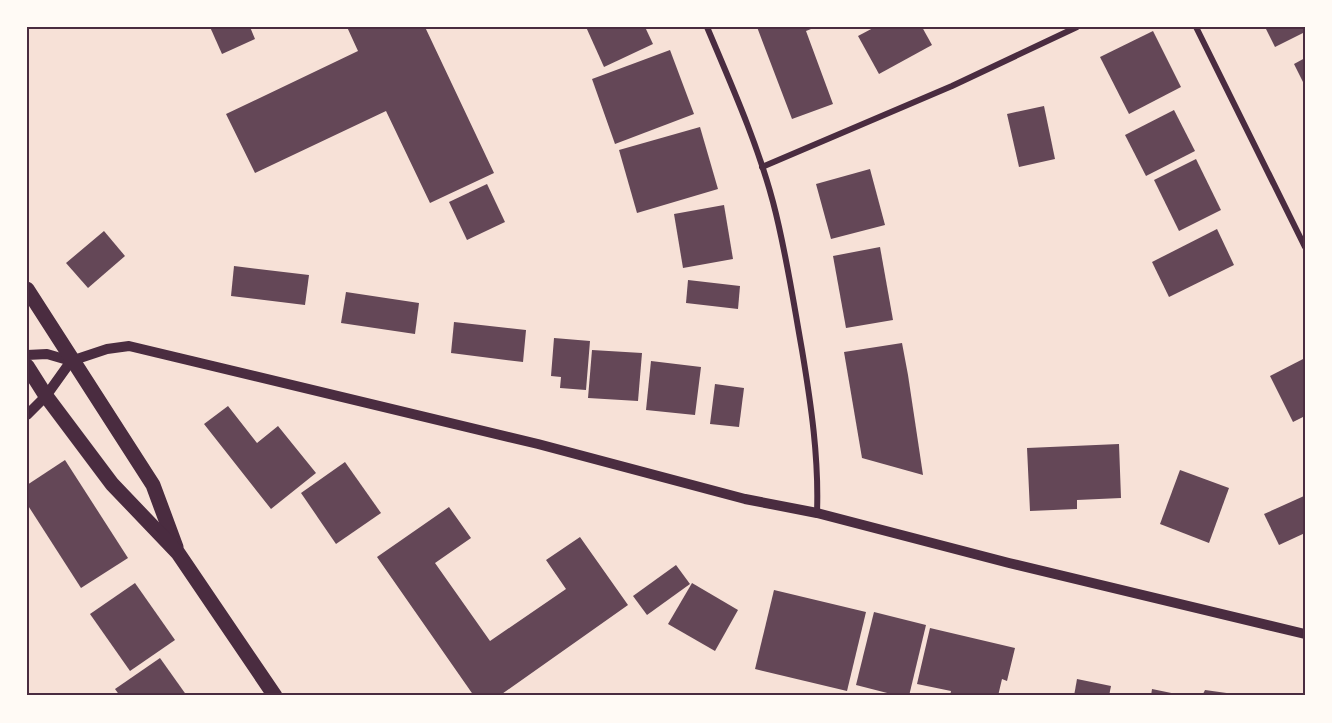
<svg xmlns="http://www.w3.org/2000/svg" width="1332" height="723" font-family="Lato,sans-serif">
	<rect width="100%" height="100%" fill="#f7e1d7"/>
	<g fill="#644757">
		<polygon points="210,27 250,27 255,39 222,54"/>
		<polygon points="347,27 425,27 494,173 430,203 386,111 255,173 226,114 358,51"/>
		<polygon points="586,27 645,27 653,44 604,67"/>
		<polygon points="757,27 816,27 806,31 833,104 792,119"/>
		<polygon points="875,27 922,27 932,45 879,74 858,36"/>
		<polygon points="1265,27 1305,27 1305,32 1275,47"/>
		<polygon points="1153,31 1181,87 1129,114 1100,57"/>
		<polygon points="670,50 694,114 615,144 592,79"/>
		<polygon points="1305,58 1305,86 1294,64"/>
		<polygon points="1044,106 1055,159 1019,167 1007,114"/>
		<polygon points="1174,110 1195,151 1146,176 1125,135"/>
		<polygon points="700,127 718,189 637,213 619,150"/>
		<polygon points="1196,159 1221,210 1179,231 1154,180"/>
		<polygon points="870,169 885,225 831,239 816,184"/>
		<polygon points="487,184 505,222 467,240 449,202"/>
		<polygon points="724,205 733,259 683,268 674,214"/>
		<polygon points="1217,229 1234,265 1169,297 1152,262"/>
		<polygon points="104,231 125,256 88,288 66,263"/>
		<polygon points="880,247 893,320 846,328 833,256"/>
		<polygon points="234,266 309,275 305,305 231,296"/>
		<polygon points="688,280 740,286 738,309 686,303"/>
		<polygon points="346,292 419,303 415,334 341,323"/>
		<polygon points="454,322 526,330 523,362 451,353"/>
		<polygon points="554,338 590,341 586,390 560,388 561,377 551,376"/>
		<polygon points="902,343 908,375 923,475 862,458 844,352"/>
		<polygon points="592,350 642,353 638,401 588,398"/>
		<polygon points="1305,358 1305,416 1293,422 1270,376"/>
		<polygon points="651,361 701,367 695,415 646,410"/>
		<polygon points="715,384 744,388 739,427 710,424"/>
		<polygon points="228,406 257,443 278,426 316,473 271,509 204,424"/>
		<polygon points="1119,444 1121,498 1077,500 1077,509 1030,511 1027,448"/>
		<polygon points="65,460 128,558 81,588 27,504 27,485"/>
		<polygon points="345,462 381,513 336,544 301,493"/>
		<polygon points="1180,470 1229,488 1209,543 1160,524"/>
		<polygon points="1304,496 1305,533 1279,545 1264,514"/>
		<polygon points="449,507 471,538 435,563 490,641 566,589 546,560 580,537 628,605 499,696 474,696 377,557"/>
		<polygon points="676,565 690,584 647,615 633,596"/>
		<polygon points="135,583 175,640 130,671 90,614"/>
		<polygon points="692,583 738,610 715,651 668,624"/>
		<polygon points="774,590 866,612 847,691 755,669"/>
		<polygon points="874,612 926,625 909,696 899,696 856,685"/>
		<polygon points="930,628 1015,648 1007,681 1002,679 998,696 950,696 951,691 917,684"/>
		<polygon points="160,658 187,696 120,696 115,689"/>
		<polygon points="1077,679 1111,686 1109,696 1074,696"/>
		<polygon points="1152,689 1181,695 1181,696 1151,696"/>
		<polygon points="1205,690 1241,695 1241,696 1202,696"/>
	</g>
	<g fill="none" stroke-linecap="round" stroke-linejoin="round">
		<g stroke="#4a2c40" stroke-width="6">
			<path d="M 707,27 C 731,84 757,142 773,202 C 786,251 793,300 802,350 C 811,404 819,458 817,513"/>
			<polyline points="1196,27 1305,247"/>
			<polyline points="762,167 952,86 1077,27"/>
		</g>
		<g stroke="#4a2c40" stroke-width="10">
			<polyline points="27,355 47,354 71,361"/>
			<polyline points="71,361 107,349 129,346 538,444 745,499 817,513 1009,563 1305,634"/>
			<polyline points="27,415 46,396 71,361"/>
		</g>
		<g stroke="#4a2c40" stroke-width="15">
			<polyline points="27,289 153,485 176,547"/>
			<polyline points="27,366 46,396 112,484 178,553 275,696"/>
		</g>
	</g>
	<rect width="1332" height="723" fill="none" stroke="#fffaf5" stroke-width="57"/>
	<rect x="28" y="28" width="1276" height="666" fill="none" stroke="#4a2c40" stroke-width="2"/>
</svg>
